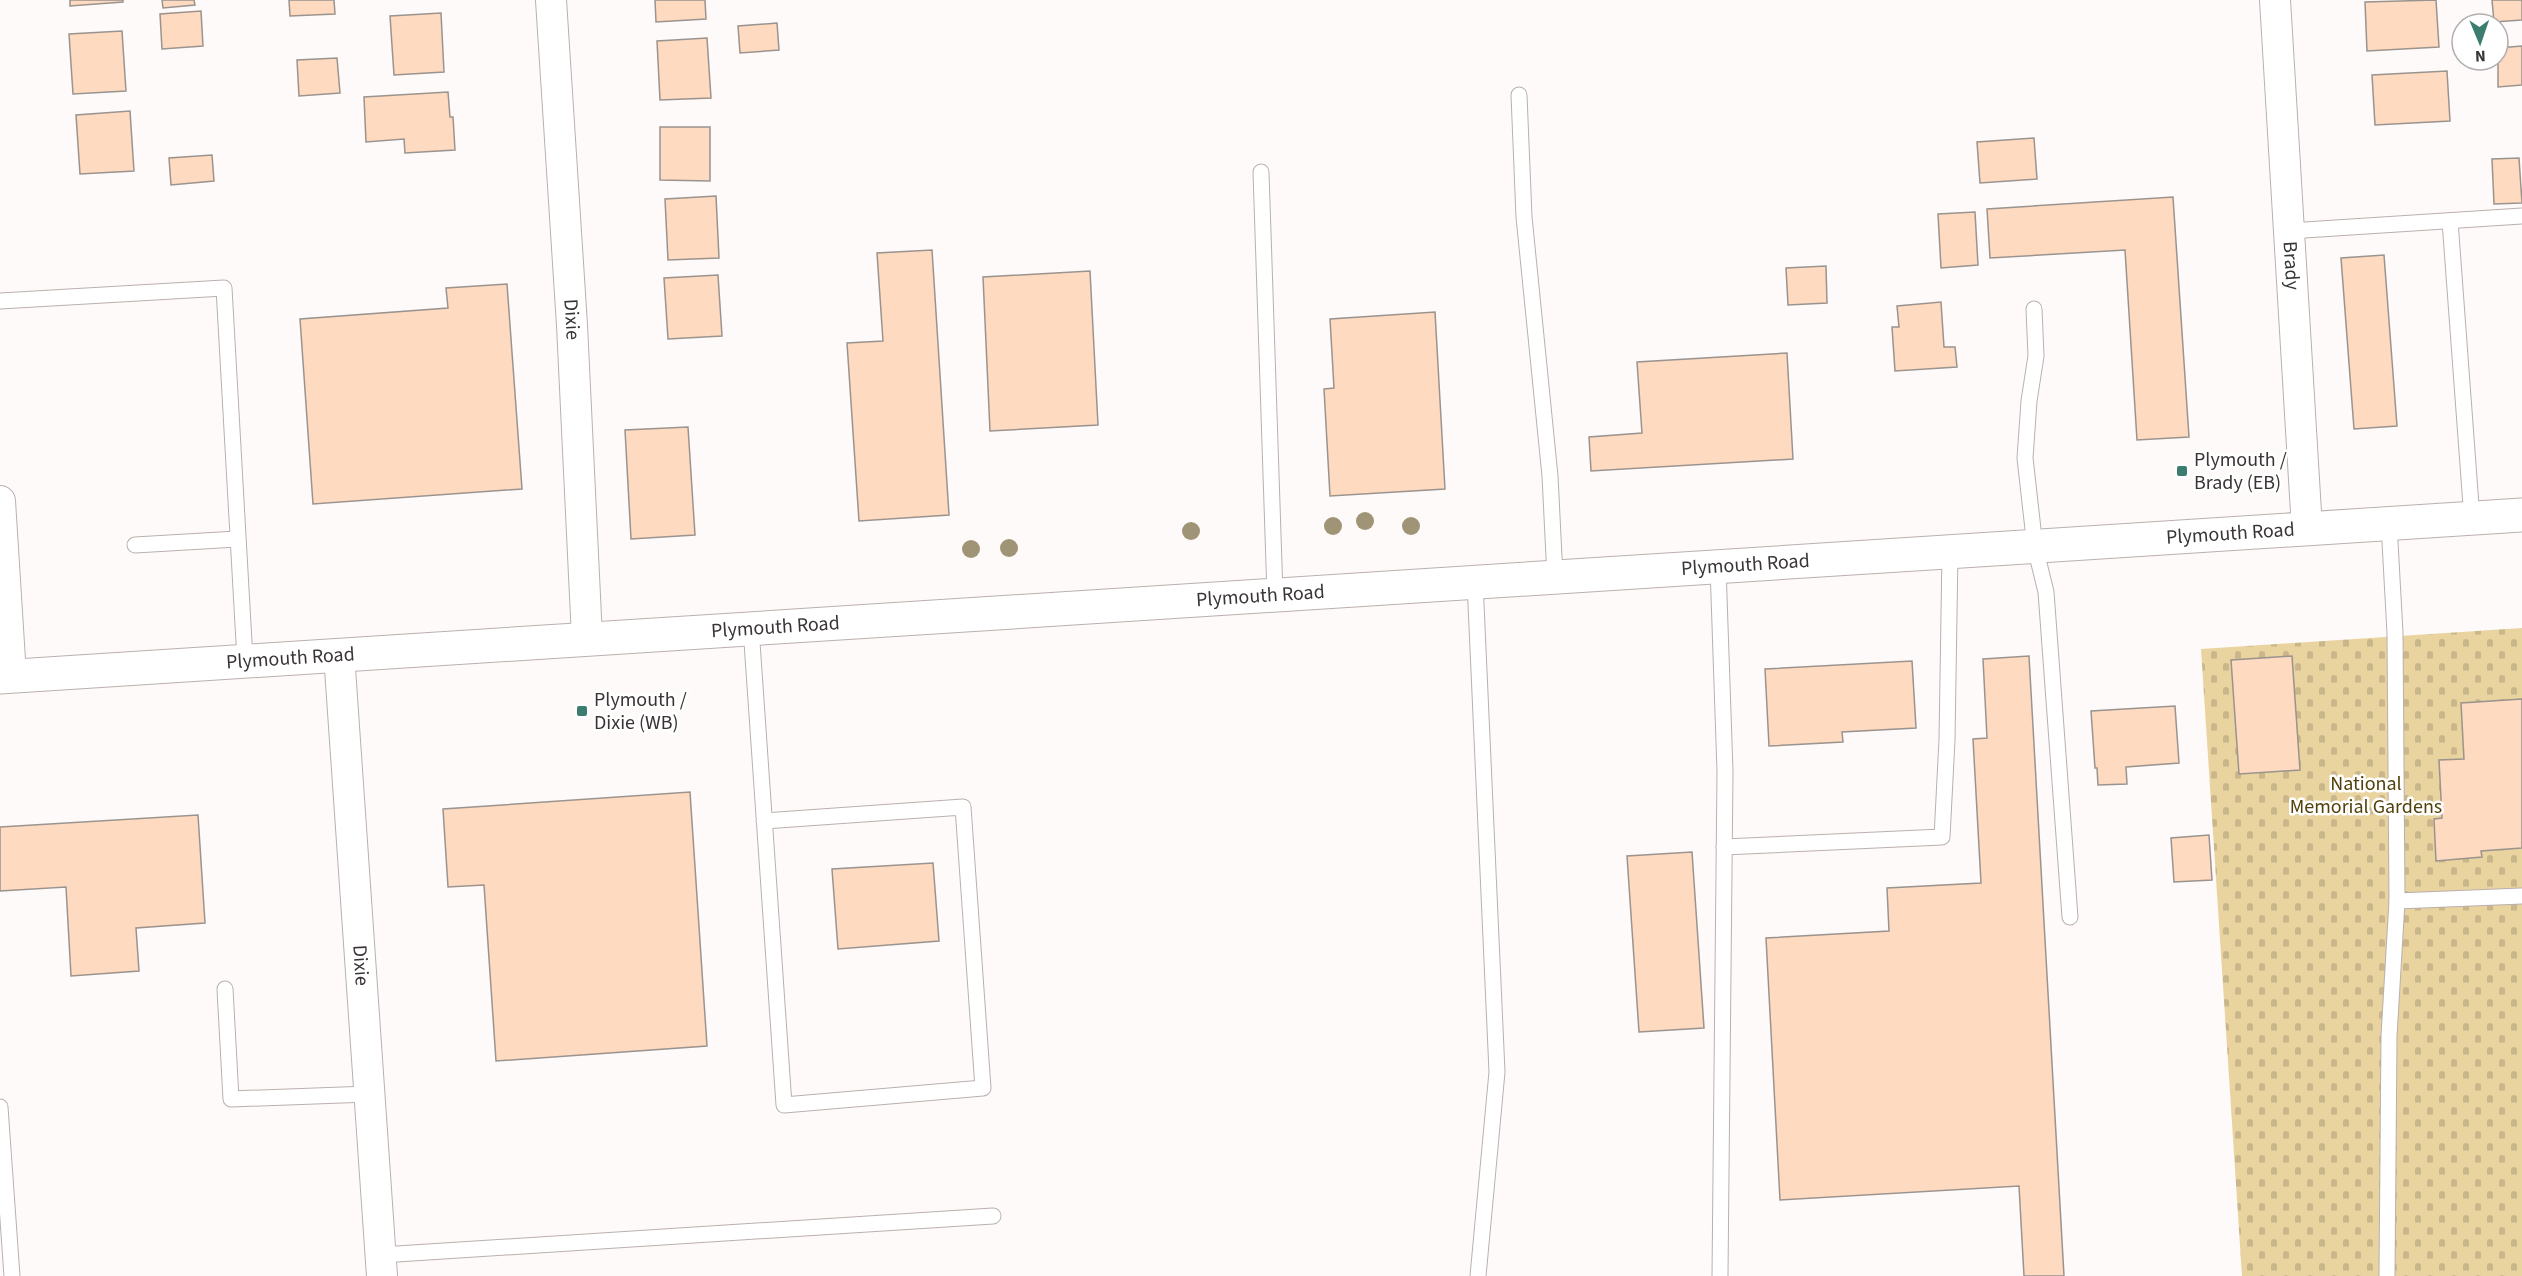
<svg xmlns="http://www.w3.org/2000/svg" width="2522" height="1276" font-family="'Source Sans 3',sans-serif">
	<defs>
		<pattern id="cemetery-stones" width="16" height="16" patternUnits="userSpaceOnUse" patternTransform="scale(1.5)"><rect width="16" height="16" fill="#e9d39f"/><path d="M2 7V4a2 2 0 0 1 4 0v3zM10 15v-3a2 2 0 0 1 4 0v3z" fill="#c9b68a"/></pattern>
	</defs>
	<rect width="100%" height="100%" fill="#fefaf9"/>
	<polygon fill="url(#cemetery-stones)" points="2522,628 2522,1276 2242,1276 2201,649"/>
	<g fill="#fedac0" stroke="#9b938e" stroke-width="1.5">
		<polygon points="70,0 123,0 123,2 70,6"/>
		<polygon points="162,0 194,0 195,5 163,8"/>
		<polygon points="289,0 334,0 335,14 290,16"/>
		<polygon points="655,0 705,0 706,19 656,22"/>
		<polygon points="2436,0 2439,47 2367,51 2365,2"/>
		<polygon points="2492,0 2522,0 2522,20 2494,22"/>
		<polygon points="201,11 203,46 162,49 160,14"/>
		<polygon points="441,13 444,72 394,75 390,16"/>
		<polygon points="777,23 779,50 740,53 738,26"/>
		<polygon points="122,31 126,91 73,94 69,34"/>
		<polygon points="707,38 711,98 660,100 657,41"/>
		<polygon points="2522,46 2522,85 2498,87 2498,48"/>
		<polygon points="337,58 340,93 299,96 297,60"/>
		<polygon points="2447,71 2450,121 2375,125 2372,75"/>
		<polygon points="448,92 450,117 453,117 455,150 405,153 404,139 366,142 364,97"/>
		<polygon points="130,111 134,171 80,174 76,115"/>
		<polygon points="660,127 710,127 710,181 660,180"/>
		<polygon points="2034,138 2037,179 1980,183 1977,142"/>
		<polygon points="212,155 214,181 171,185 169,158"/>
		<polygon points="2519,158 2522,203 2494,204 2492,159"/>
		<polygon points="716,196 719,258 668,260 665,199"/>
		<polygon points="2173,197 2189,437 2137,440 2125,250 1990,258 1987,209"/>
		<polygon points="1975,212 1978,265 1941,268 1938,214"/>
		<polygon points="932,250 949,515 859,521 847,343 883,341 877,253"/>
		<polygon points="2384,255 2397,426 2354,429 2341,258"/>
		<polygon points="1826,266 1827,303 1788,305 1786,268"/>
		<polygon points="1090,271 1098,425 990,431 983,277"/>
		<polygon points="718,275 722,336 668,339 664,278"/>
		<polygon points="507,284 522,489 313,504 300,319 448,308 446,288"/>
		<polygon points="1941,302 1944,347 1955,347 1957,367 1895,371 1892,327 1899,327 1897,306"/>
		<polygon points="1435,312 1445,489 1330,496 1324,389 1334,388 1330,319"/>
		<polygon points="1787,353 1793,459 1591,471 1589,437 1642,433 1637,362"/>
		<polygon points="688,427 695,535 631,539 625,430"/>
		<polygon points="2029,656 2064,1276 2024,1276 2019,1186 1780,1200 1766,938 1889,931 1887,888 1981,883 1973,739 1987,738 1983,659"/>
		<polygon points="2292,656 2300,770 2239,774 2231,660"/>
		<polygon points="1912,661 1916,728 1842,732 1843,742 1769,746 1765,669"/>
		<polygon points="2522,699 2522,848 2481,851 2482,857 2436,861 2434,819 2442,818 2439,760 2464,759 2461,703"/>
		<polygon points="2175,706 2179,763 2126,767 2127,784 2098,785 2097,768 2095,768 2091,711"/>
		<polygon points="690,792 707,1046 496,1061 484,885 448,887 443,809"/>
		<polygon points="198,815 205,923 136,928 139,971 71,976 66,887 0,891 0,827"/>
		<polygon points="2209,835 2212,880 2174,882 2171,838"/>
		<polygon points="1692,852 1704,1028 1639,1032 1627,856"/>
		<polygon points="933,863 939,941 838,949 832,869"/>
	</g>
	<g fill="none" stroke-linecap="round" stroke-linejoin="round">
		<g stroke="#bab0ae" stroke-width="17">
			<g id="service">
				<polyline points="1519,95 1524,217 1550,476 1555,577"/>
				<polyline points="1261,172 1275,595"/>
				<polyline points="2450,221 2472,519"/>
				<polyline points="2289,231 2522,216"/>
				<polyline points="0,301 224,288 245,660"/>
				<polyline points="2034,309 2036,356 2029,401 2025,458 2035,547 2046,592 2070,917"/>
				<polyline points="135,545 237,539"/>
				<polyline points="1718,567 1725,771 1720,1276"/>
				<polyline points="1475,582 1497,1072 1478,1276"/>
				<path d="M 751,628 C 761,787 772,946 784,1105 L 983,1088 L 963,807 L 764,821"/>
				<polyline points="1724,847 1942,837 1947,740 1950,552"/>
				<polyline points="2397,901 2522,896"/>
				<polyline points="225,989 231,1099 369,1094"/>
				<polyline points="0,1107 12,1276"/>
				<polyline points="381,1255 993,1216"/>
				<polyline points="2387,1276 2389,1036 2397,901 2395,633 2389,524"/>
			</g>
		</g>
		<g stroke="#bab0ae" stroke-width="32">
			<g id="minor">
				<path id="s1" d="M 551,0 L 572,325 L 587,638"/>
				<path id="s2" d="M 2275,0 L 2307,529"/>
				<polyline points="0,501 11,676"/>
				<path id="s3" d="M 339,654 L 382,1276"/>
			</g>
		</g>
		<g stroke="#bab0ae" stroke-width="35">
			<g id="secondary">
				<path id="s4" d="M 0,677 L 2522,515"/>
			</g>
		</g>
		<use href="#service" stroke="#fff" stroke-width="15"/>
		<use href="#minor" stroke="#fff" stroke-width="30"/>
		<use href="#secondary" stroke="#fff" stroke-width="33"/>
	</g>
	<g fill="#a09476">
		<circle cx="1365" cy="521" r="9"/>
		<circle cx="1333" cy="526" r="9"/>
		<circle cx="1411" cy="526" r="9"/>
		<circle cx="1191" cy="531" r="9"/>
		<circle cx="1009" cy="548" r="9"/>
		<circle cx="971" cy="549" r="9"/>
	</g>
	<g fill="#3b7e70" stroke="#fff" stroke-width="2">
		<rect x="2176" y="465" width="12" height="12" rx="3"/>
		<rect x="576" y="705" width="12" height="12" rx="3"/>
	</g>
	<g text-anchor="middle" dominant-baseline="central" stroke-width="5" stroke-linejoin="round" paint-order="stroke">
		<g font-size="20" fill="#393534" stroke="#fff">
			<text stroke="none"><textPath href="#s2" startOffset="266">Brady</textPath></text>
			<text stroke="none"><textPath href="#s1" startOffset="320">Dixie</textPath></text>
			<text stroke="none"><textPath href="#s4" startOffset="2235">Plymouth Road</textPath></text>
			<text stroke="none"><textPath href="#s4" startOffset="1749">Plymouth Road</textPath></text>
			<text stroke="none"><textPath href="#s4" startOffset="1263">Plymouth Road</textPath></text>
			<text stroke="none"><textPath href="#s4" startOffset="777">Plymouth Road</textPath></text>
			<text stroke="none"><textPath href="#s4" startOffset="291">Plymouth Road</textPath></text>
			<text stroke="none"><textPath href="#s3" startOffset="312">Dixie</textPath></text>
		</g>
		<g font-size="20" fill="#393534" stroke="#fff" text-anchor="start">
			<text x="2194" y="460">Plymouth /<tspan x="2194" dy="23">Brady (EB)</tspan></text>
			<text x="594" y="700">Plymouth /<tspan x="594" dy="23">Dixie (WB)</tspan></text>
		</g>
		<g font-size="20" fill="#53400a" stroke="#fff">
			<text x="2366" y="784">National<tspan x="2366" dy="23">Memorial Gardens</tspan></text>
		</g>
	</g>
	<g transform="translate(2480 42) rotate(178)"><circle r="28" fill="#ffffff" stroke="#b0aeae" stroke-width="1.5"/>
	<path d="M0-4.5L10 22L0 15L-10 22Z" fill="#3b7e70"/>
	<text y="-9" font-size="16" font-weight="bold" text-anchor="middle" fill="#393534">N</text>
	</g>
</svg>
